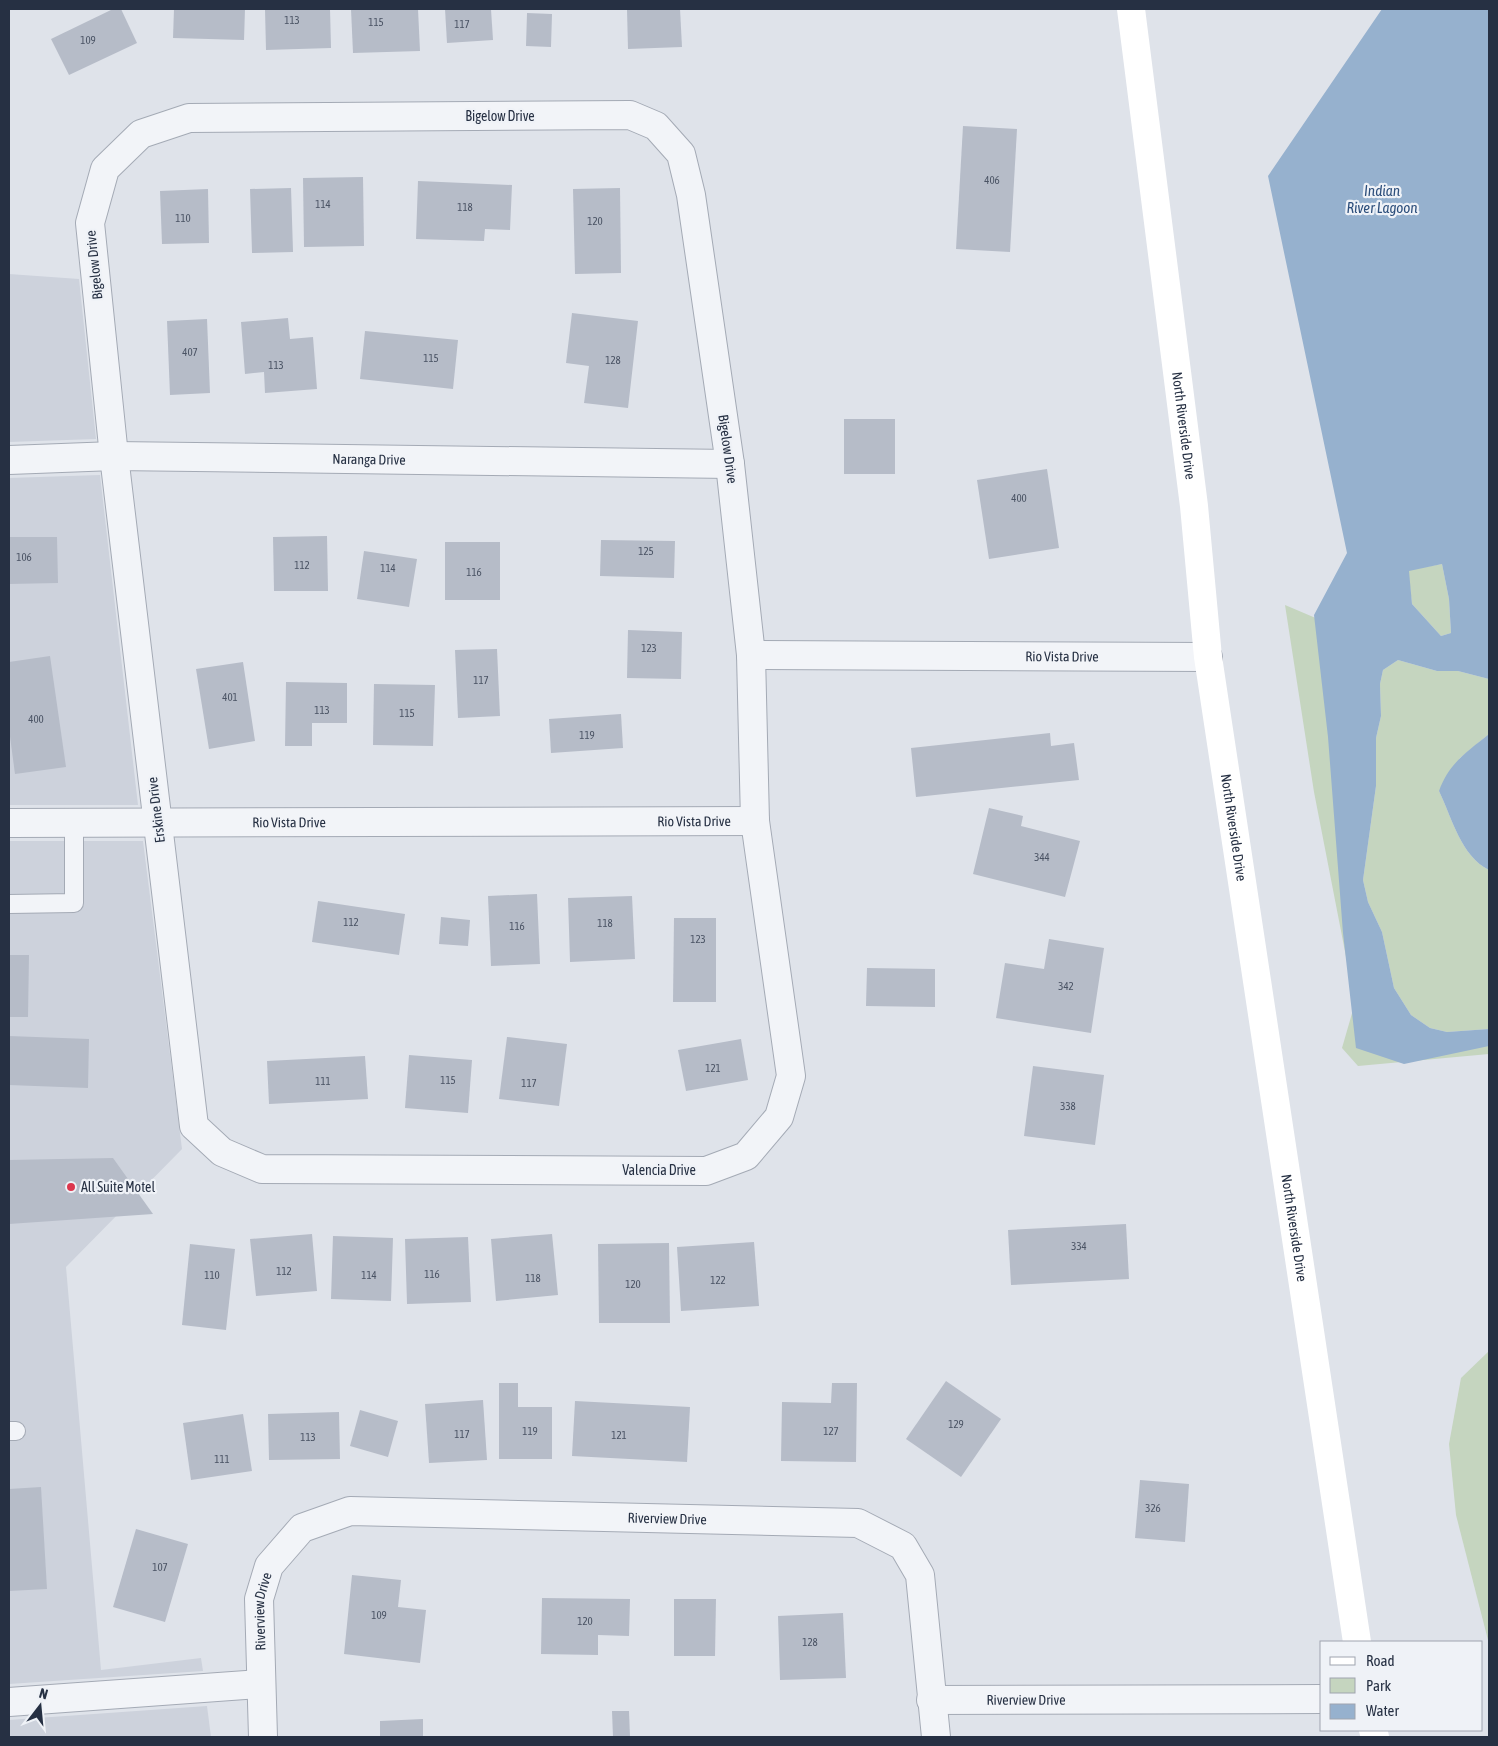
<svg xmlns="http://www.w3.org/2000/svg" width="1498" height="1746" font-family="'Asap Condensed',sans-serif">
	<rect width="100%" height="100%" fill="#dfe3ea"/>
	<g fill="#cdd2dc">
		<polygon points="9,274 79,279 96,439 9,442"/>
		<polygon points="100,475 138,805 9,805 9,478"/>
		<polygon points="9,841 143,841 182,1149 66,1267 101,1670 201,1658 203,1671 9,1684"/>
		<polygon points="207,1706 211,1737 9,1737 9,1720"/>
	</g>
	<g fill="#c5d5bf">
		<polygon points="1442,564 1449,599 1451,633 1441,636 1412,604 1408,570"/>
		<polygon points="1285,605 1318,619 1350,879 1403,1028 1489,1044 1489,1054 1358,1066 1342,1048 1355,1003 1314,792"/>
		<path d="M 1398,660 L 1437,671 L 1458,671 L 1489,679 L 1489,734 L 1460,758 L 1439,791 C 1452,818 1461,856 1489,870 L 1489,1029 L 1447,1032 L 1430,1028 L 1411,1015 L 1394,988 L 1382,932 L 1368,902 L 1363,880 L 1376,786 L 1376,738 L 1381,716 L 1380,684 L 1383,670 Z"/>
		<polygon points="1489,1351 1489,1644 1456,1515 1449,1444 1461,1378"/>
	</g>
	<g fill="#96b1ce" fill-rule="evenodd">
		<path d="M 1382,9 L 1489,9 L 1489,679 L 1458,671 L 1437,671 L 1398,660 L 1383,670 L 1380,684 L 1381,716 L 1376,738 L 1376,786 L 1363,880 L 1368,902 L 1382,932 L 1394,988 L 1411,1015 L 1430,1028 L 1447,1032 L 1489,1029 L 1489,1046 L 1404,1064 L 1356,1048 L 1343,933 L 1328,737 L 1314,615 L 1347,553 L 1268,176 ZM 1442,564 L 1449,599 L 1451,633 L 1441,636 L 1412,604 L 1409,571 Z"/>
		<path d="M 1489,734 L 1489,870 C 1461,856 1452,818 1439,791 C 1449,763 1467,752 1489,734 Z"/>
	</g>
	<g fill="#b6bcc8">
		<polygon points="113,9 121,9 137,43 69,75 51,39"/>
		<polygon points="174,9 245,9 244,40 173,38"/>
		<polygon points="265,9 330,9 331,48 266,50"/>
		<polygon points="351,9 418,9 420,51 353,53"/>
		<polygon points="445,9 491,9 493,40 447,43"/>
		<polygon points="627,9 680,9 682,47 628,49"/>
		<polygon points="527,13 552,14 551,47 526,46"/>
		<polygon points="963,126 1017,129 1010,252 956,249"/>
		<polygon points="363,177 364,246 304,247 303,178"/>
		<polygon points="418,181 512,185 510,230 485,229 484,241 416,239"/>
		<polygon points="291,188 293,252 252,253 250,189"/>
		<polygon points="620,188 621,273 575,274 573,189"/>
		<polygon points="208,189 209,243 162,244 160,191"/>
		<polygon points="572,313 638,321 628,408 584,403 589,366 566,363"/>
		<polygon points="288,318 290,339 313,337 317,389 265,393 264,372 245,374 241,322"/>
		<polygon points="207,319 210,393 170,395 167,321"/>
		<polygon points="365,331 458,340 453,389 360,379"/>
		<rect x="844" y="419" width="51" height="55"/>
		<polygon points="1047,469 1059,548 989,559 977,480"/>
		<polygon points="327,536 328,591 274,591 273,537"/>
		<polygon points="9,537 57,537 58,583 9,584"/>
		<polygon points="601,540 675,541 674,578 600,576"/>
		<rect x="445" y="542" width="55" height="58"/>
		<polygon points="364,551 417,559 409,607 357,599"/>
		<polygon points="628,630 682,632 681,679 627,678"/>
		<polygon points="497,649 500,716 458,718 455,650"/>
		<polygon points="50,656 66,767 15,774 9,729 9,662"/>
		<polygon points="243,662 255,741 209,749 196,669"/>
		<polygon points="286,682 347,683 347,723 312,723 312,746 285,746"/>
		<polygon points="374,684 435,685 433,746 373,745"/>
		<polygon points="621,714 623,748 551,753 549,719"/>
		<polygon points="1050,733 1051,746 1074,743 1079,780 916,797 911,748"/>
		<polygon points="989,808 1023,816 1021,826 1080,841 1065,897 973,874"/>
		<polygon points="537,894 540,964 491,966 488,896"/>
		<polygon points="632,896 635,959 570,962 568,898"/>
		<polygon points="318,901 405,914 399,955 312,942"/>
		<polygon points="441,917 470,920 468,946 439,944"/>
		<polygon points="674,918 716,918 716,1002 673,1002"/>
		<polygon points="1049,939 1104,948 1091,1033 996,1018 1005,963 1044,969"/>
		<polygon points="9,955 29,955 28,1017 9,1017"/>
		<polygon points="867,968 935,969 935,1007 866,1006"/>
		<polygon points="9,1036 89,1039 88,1088 9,1085"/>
		<polygon points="507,1037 567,1044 559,1106 499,1099"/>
		<polygon points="741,1039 748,1080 686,1091 678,1050"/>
		<polygon points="409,1055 472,1060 468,1113 405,1108"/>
		<polygon points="365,1056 368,1099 269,1104 267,1061"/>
		<polygon points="1033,1066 1104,1075 1095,1145 1024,1136"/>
		<polygon points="113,1158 153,1214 9,1224 9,1160"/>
		<polygon points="1126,1224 1129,1279 1011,1285 1008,1230"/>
		<polygon points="312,1234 317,1291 256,1296 250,1239"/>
		<polygon points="552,1234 558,1295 496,1301 491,1239"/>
		<polygon points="333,1236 393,1238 391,1301 331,1299"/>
		<polygon points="468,1237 471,1302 407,1304 405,1239"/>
		<polygon points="754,1242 759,1306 681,1311 677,1247"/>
		<polygon points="669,1243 670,1323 599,1323 598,1244"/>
		<polygon points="190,1244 235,1249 226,1330 182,1325"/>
		<polygon points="946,1381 1001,1419 961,1477 906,1439"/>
		<polygon points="499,1383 518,1383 518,1407 552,1407 552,1459 499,1459"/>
		<polygon points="832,1383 857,1383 856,1462 781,1461 782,1402 831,1403"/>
		<polygon points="483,1400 487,1460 429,1463 425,1404"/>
		<polygon points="575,1401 690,1407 687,1462 572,1456"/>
		<polygon points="360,1410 398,1421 388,1457 350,1446"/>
		<polygon points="339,1412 340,1459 269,1460 268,1414"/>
		<polygon points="243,1414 252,1471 191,1480 183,1423"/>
		<polygon points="1140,1480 1189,1484 1185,1542 1135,1538"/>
		<polygon points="41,1487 47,1589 9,1591 9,1489"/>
		<polygon points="136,1529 188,1544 165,1622 113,1607"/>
		<polygon points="352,1575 401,1580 398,1607 426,1610 420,1663 344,1654"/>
		<polygon points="542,1598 630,1599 629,1636 598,1635 598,1655 541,1654"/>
		<polygon points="674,1599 716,1599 715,1656 674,1656"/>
		<polygon points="843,1613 846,1678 780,1680 778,1616"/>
		<polygon points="612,1711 629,1711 630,1737 613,1737"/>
		<polygon points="423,1719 423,1737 380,1737 380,1721"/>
	</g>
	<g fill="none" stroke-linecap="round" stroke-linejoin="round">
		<g stroke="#a4aab5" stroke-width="20">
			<g id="lane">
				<polyline points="9,904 74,903 74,823"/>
				<polyline points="9,1431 16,1431"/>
			</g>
		</g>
		<g stroke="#a4aab5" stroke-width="30">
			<g id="street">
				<polygon points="630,115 656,126 681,154 691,195 730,464 751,655 755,821 791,1076 779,1117 746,1156 706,1171 262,1169 222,1152 194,1126 114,456 90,223 105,169 141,134 189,118"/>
				<path id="s1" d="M 9,460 L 114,456 L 730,464"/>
				<path id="s2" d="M 751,655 L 1208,657"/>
				<path id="s3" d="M 9,823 L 755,821"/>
				<path id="s4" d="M 931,1700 L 1322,1699"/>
				<polyline points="9,1702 260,1684"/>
				<path id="s5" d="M 263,1737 L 259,1599 L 269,1566 L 302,1528 L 350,1511 L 858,1523 L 903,1546 L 920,1575 L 936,1737"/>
			</g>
		</g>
		<use href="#lane" stroke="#f2f4f8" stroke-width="18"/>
		<use href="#street" stroke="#f2f4f8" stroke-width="28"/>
		<g stroke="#fff" stroke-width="28">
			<path id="s6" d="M 1131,9 L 1194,506 L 1208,657 L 1357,1642"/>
			<polyline points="1373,1730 1375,1737"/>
		</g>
	</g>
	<circle fill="#dc374e" stroke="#eff2f7" stroke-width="2" cx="71" cy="1187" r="5"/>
	<g text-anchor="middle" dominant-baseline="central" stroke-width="4.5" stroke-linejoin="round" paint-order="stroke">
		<g font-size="11" fill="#4a5364">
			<text x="292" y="20">113</text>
			<text x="376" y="22">115</text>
			<text x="462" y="24">117</text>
			<text x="88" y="40">109</text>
			<text x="992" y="180">406</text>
			<text x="323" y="204">114</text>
			<text x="465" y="207">118</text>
			<text x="183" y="218">110</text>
			<text x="595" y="221">120</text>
			<text x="190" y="352">407</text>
			<text x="431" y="358">115</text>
			<text x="613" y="360">128</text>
			<text x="276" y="365">113</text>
			<text x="1019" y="498">400</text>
			<text x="646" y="551">125</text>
			<text x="24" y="557">106</text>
			<text x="302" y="565">112</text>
			<text x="388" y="568">114</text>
			<text x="474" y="572">116</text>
			<text x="649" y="648">123</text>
			<text x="481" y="680">117</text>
			<text x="230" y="697">401</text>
			<text x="322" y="710">113</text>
			<text x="407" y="713">115</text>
			<text x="36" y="719">400</text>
			<text x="587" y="735">119</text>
			<text x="1042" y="857">344</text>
			<text x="351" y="922">112</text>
			<text x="605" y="923">118</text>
			<text x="517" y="926">116</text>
			<text x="698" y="939">123</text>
			<text x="1066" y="986">342</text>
			<text x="713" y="1068">121</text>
			<text x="448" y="1080">115</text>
			<text x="323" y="1081">111</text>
			<text x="529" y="1083">117</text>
			<text x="1068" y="1106">338</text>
			<text x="1079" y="1246">334</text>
			<text x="284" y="1271">112</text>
			<text x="432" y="1274">116</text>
			<text x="212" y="1275">110</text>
			<text x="369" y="1275">114</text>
			<text x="533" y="1278">118</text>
			<text x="718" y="1280">122</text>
			<text x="633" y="1284">120</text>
			<text x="956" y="1424">129</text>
			<text x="530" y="1431">119</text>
			<text x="831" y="1431">127</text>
			<text x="462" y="1434">117</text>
			<text x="619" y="1435">121</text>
			<text x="308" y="1437">113</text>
			<text x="222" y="1459">111</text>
			<text x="1153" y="1508">326</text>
			<text x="160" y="1567">107</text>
			<text x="379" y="1615">109</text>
			<text x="585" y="1621">120</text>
			<text x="810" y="1642">128</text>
		</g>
		<g font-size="14" fill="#263043" stroke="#eff2f7">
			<text x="500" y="116">Bigelow Drive</text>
			<text transform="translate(94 265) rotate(-96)">Bigelow Drive</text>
			<text stroke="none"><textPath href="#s6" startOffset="420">North Riverside Drive</textPath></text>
			<text transform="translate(728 449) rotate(82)">Bigelow Drive</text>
			<text stroke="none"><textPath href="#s1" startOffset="360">Naranga Drive</textPath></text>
			<text stroke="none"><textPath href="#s2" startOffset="311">Rio Vista Drive</textPath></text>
			<text transform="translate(156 810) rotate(-97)">Erskine Drive</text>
			<text stroke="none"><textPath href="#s3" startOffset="685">Rio Vista Drive</textPath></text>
			<text stroke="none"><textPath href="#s3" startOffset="280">Rio Vista Drive</textPath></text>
			<text stroke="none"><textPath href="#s6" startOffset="825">North Riverside Drive</textPath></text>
			<text x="659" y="1170">Valencia Drive</text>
			<text stroke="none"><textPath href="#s6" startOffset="1230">North Riverside Drive</textPath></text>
			<text stroke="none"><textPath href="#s5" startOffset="591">Riverview Drive</textPath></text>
			<text stroke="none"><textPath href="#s5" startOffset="126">Riverview Drive</textPath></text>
			<text stroke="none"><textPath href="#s4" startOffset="95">Riverview Drive</textPath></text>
		</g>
		<g font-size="14" fill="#263043" stroke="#eff2f7" text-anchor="start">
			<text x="81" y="1187">All Suite Motel</text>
		</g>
		<g font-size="15" font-style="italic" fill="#2c4e7b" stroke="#eff2f7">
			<text x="1382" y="190">Indian<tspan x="1382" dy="17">River Lagoon</tspan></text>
		</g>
	</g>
	<rect width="1498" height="1746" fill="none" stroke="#263043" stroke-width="20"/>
	<rect x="1320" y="1641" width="162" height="90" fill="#eff2f7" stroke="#9fa4af"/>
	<rect x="1330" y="1657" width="25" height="8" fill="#ffffff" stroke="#9fa4af"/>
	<text x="1366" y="1666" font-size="15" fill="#263043">Road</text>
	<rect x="1330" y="1678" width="25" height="15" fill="#c5d5bf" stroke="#9fa4af"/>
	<text x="1366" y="1691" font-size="15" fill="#263043">Park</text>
	<rect x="1330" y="1704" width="25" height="15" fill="#96b1ce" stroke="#9fa4af"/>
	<text x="1366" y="1716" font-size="15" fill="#263043">Water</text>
	<g transform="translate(40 1706) rotate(16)" stroke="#eff2f7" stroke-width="4" paint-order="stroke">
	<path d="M0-4L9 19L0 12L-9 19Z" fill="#263043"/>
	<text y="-8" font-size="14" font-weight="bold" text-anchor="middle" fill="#263043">N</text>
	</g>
</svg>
